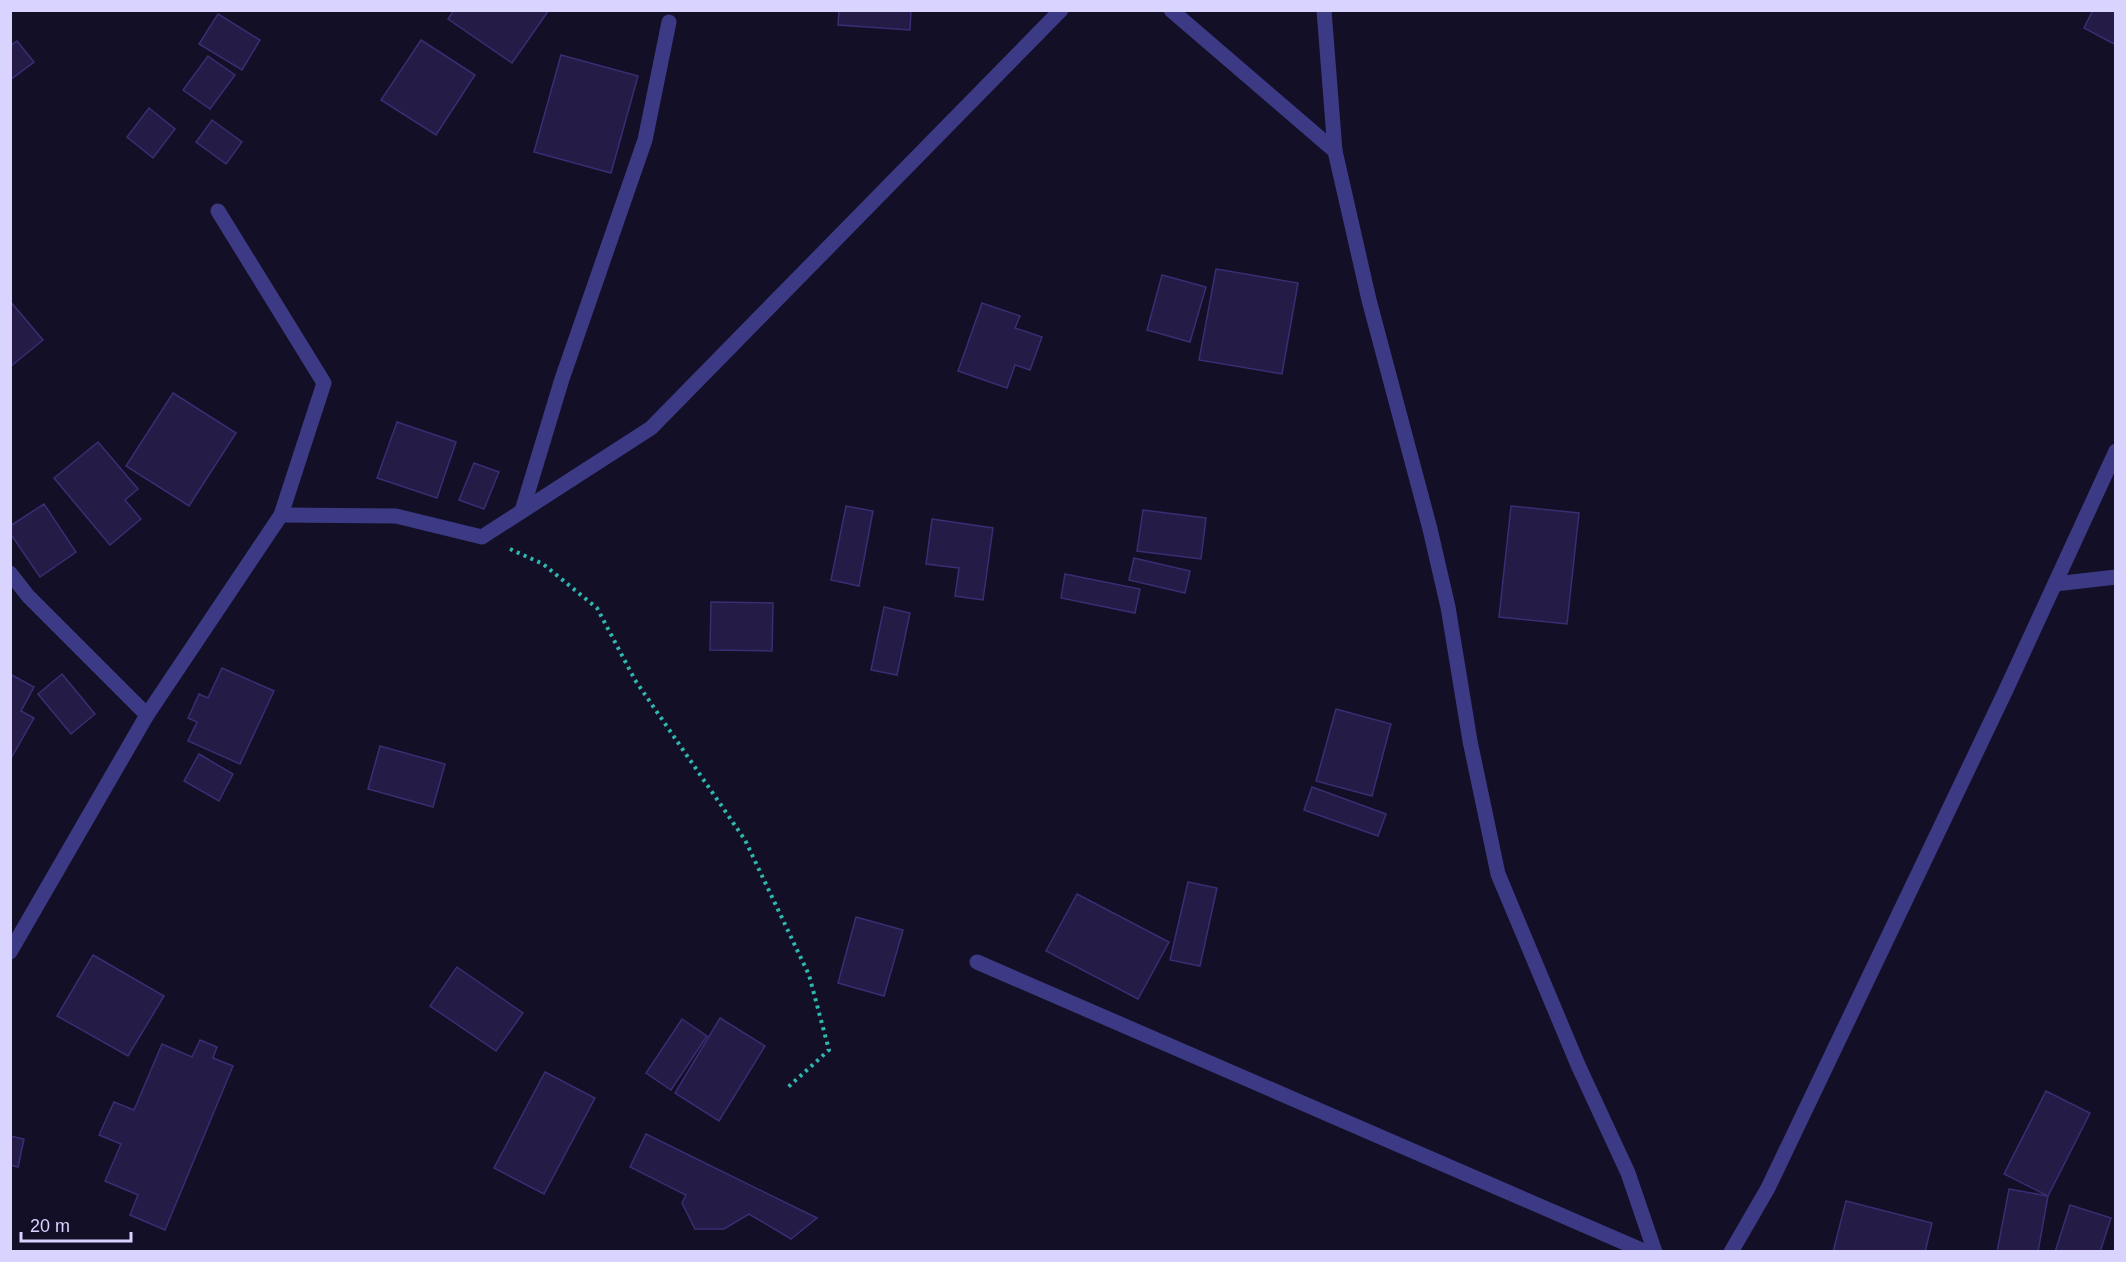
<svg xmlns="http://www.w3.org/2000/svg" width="2126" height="1262" font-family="Arial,sans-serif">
	<rect width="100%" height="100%" fill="#130f26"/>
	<g fill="#241b47" stroke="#3b2d73" stroke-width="1.5">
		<polygon points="454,10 549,10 512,63 448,19"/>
		<polygon points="839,10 911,10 910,30 838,25"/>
		<polygon points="2093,10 2116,10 2116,45 2084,28"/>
		<polygon points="218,14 260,40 242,70 199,44"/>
		<polygon points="421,40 475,75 436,135 381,100"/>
		<polygon points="17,41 34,62 10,80 10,46"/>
		<polygon points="561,55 638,76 611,173 534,152"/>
		<polygon points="208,56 235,75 210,109 183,90"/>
		<polygon points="149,108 175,129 153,158 127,137"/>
		<polygon points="212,120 242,142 226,164 196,142"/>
		<polygon points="1216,269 1298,283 1282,374 1199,360"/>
		<polygon points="1162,275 1206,287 1190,342 1147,330"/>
		<polygon points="10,301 43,340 10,367"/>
		<polygon points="982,303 1020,316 1015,328 1042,337 1030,370 1015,365 1007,388 958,371"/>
		<polygon points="173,393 236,433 189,506 126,466"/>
		<polygon points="397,422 456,442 437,498 377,478"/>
		<polygon points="98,442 138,489 125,500 141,519 110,545 54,478"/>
		<polygon points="474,463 499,472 484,509 459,500"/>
		<polygon points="44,504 76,552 40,577 10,533 10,526"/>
		<polygon points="846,506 873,511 859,586 831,580"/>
		<polygon points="1511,506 1579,513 1567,624 1499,617"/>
		<polygon points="1143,510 1206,518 1201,559 1137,551"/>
		<polygon points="932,519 993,528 983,600 955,596 959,568 926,564"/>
		<polygon points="1134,558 1190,571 1185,593 1129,580"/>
		<polygon points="1065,574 1140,589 1135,613 1061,598"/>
		<polygon points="711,602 773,603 772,651 710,650"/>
		<polygon points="884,607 910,613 897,675 871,670"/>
		<polygon points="222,668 274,691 240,764 188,741 197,722 188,718 199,694 208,698"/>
		<polygon points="10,674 34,687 21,711 34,718 10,760"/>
		<polygon points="62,674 95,714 71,734 38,694"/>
		<polygon points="1336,709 1391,724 1372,796 1316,781"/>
		<polygon points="380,746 445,764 433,807 368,789"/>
		<polygon points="199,754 233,774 219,801 184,781"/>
		<polygon points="1312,787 1386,814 1378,836 1304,810"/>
		<polygon points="1188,882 1217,888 1200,966 1170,960"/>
		<polygon points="1077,894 1169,942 1138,999 1046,951"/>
		<polygon points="856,917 903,930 884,996 838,983"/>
		<polygon points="93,955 164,996 128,1056 57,1016"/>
		<polygon points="457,967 523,1013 496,1051 430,1006"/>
		<polygon points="720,1018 765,1046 719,1121 675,1093"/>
		<polygon points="682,1019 707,1036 671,1090 646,1073"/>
		<polygon points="200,1040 217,1047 213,1058 233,1066 165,1230 130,1215 138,1195 105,1181 121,1144 99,1135 114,1102 134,1110 162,1044 192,1057"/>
		<polygon points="545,1072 595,1098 544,1194 494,1168"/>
		<polygon points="2046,1091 2090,1113 2048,1196 2004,1174"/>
		<polygon points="646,1134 817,1218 791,1239 749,1214 724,1229 695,1229 682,1203 686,1195 630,1167"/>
		<polygon points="10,1136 24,1139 18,1167 10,1165"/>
		<polygon points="2009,1189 2048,1196 2038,1252 1997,1252"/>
		<polygon points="1846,1201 1932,1223 1925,1252 1833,1252"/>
		<polygon points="2070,1205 2111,1218 2100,1252 2055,1252"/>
	</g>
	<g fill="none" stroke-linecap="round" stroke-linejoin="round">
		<polyline stroke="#2fb8b0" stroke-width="4" stroke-dasharray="3 4.5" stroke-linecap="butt" points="510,549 543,564 597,608 635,680 745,840 809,975 829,1050 786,1089"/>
		<g stroke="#3d3a85" stroke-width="15">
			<polyline points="1171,10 1335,151"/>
			<polyline points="1324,10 1335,151 1369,300 1430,529 1448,607 1470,741 1498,874 1578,1065 1628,1173 1655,1252"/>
			<polyline points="522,511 562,379 645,140 669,22"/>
			<polyline points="281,515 396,516 482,537 651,428 1061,10"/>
			<polyline points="10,573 28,596 147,715"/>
			<polyline points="2055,584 2116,577"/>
			<polyline points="10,952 147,715 281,515 324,383 218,211"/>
			<polyline points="977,962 1646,1252"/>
			<polyline points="1731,1252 1768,1188 2005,692 2116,451"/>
		</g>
	</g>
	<rect width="2126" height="1262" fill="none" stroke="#d9d4ff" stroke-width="24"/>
	<path d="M21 1232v9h110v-9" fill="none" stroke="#d9d4ff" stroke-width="3"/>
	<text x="30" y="1232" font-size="18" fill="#d9d4ff" stroke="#130f26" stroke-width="4.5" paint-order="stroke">20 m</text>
</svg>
